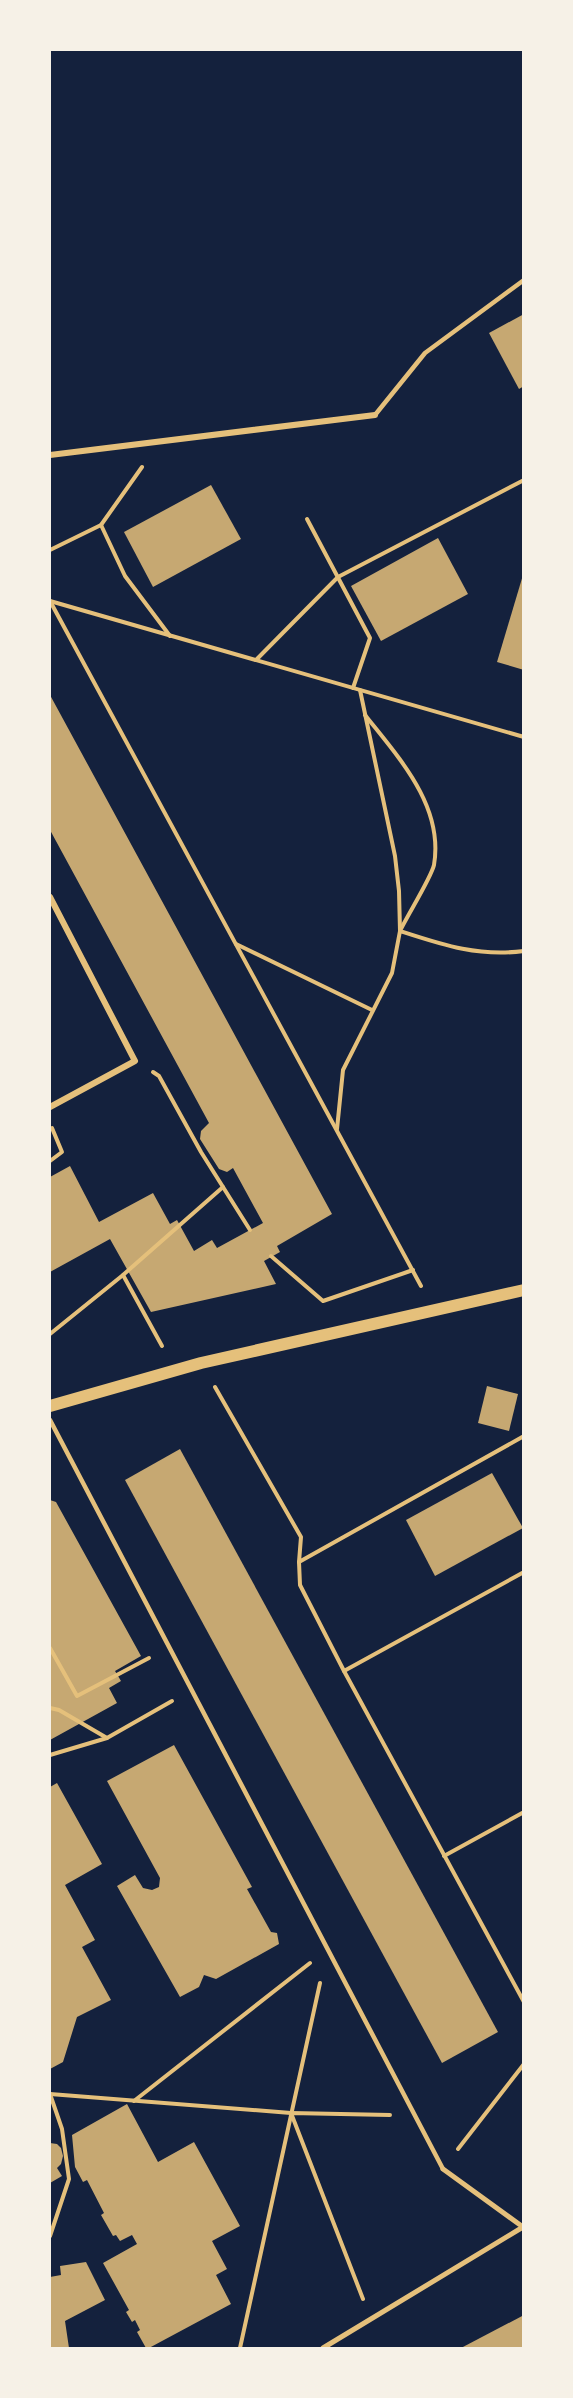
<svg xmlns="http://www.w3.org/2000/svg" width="573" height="2398" font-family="Ubuntu,sans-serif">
	<rect width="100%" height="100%" fill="#14213d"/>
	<g fill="#c6a872">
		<polygon points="524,314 524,386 519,389 489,333"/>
		<polygon points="211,485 241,539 153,587 124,532"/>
		<polygon points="438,538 468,594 381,641 351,586"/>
		<polygon points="523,575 524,575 524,670 497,662"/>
		<polygon points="50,695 332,1214 277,1246 280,1252 264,1261 276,1284 151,1312 110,1239 50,1272 50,1177 70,1166 99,1222 153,1193 170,1224 177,1220 194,1251 212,1240 217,1248 263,1223 233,1168 227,1172 219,1169 200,1139 201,1131 209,1123 50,830"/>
		<polygon points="487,1386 518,1394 509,1431 478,1423"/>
		<polygon points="180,1449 498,2032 442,2063 125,1480"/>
		<polygon points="492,1473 523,1528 435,1576 406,1520"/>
		<polygon points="50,1500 56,1502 141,1656 115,1671 121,1681 109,1688 117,1703 50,1740"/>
		<polygon points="174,1745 252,1887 247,1889 271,1932 277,1933 279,1944 216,1979 204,1975 199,1987 180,1997 117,1886 135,1875 143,1888 152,1890 159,1887 160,1878 107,1781"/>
		<polygon points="57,1783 102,1864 65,1885 95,1940 82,1947 111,2000 77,2017 63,2062 50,2069 50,1787"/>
		<polygon points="127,2104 158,2162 194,2142 240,2226 212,2241 227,2269 216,2275 231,2304 149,2348 146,2348 137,2332 140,2330 135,2320 132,2322 126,2312 129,2310 103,2263 137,2244 132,2235 120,2241 116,2235 113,2236 101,2215 104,2213 87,2180 83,2182 75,2167 72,2135"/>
		<polygon points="50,2143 57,2144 61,2148 63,2156 61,2164 57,2168 62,2176 50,2183"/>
		<polygon points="86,2262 105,2300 65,2321 69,2348 50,2348 50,2277 61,2275 60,2266"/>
		<polygon points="524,2315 524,2348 461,2348"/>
	</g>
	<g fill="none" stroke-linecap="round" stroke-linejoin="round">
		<g stroke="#e5c07b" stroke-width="4">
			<polyline points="307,519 370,638 353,688"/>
			<polyline points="101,525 125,576 170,636"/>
			<polyline points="50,550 101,525 142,467"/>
			<polyline points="50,601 421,1286"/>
			<polyline points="50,601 524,737"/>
			<polyline points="256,660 338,577 524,480"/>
			<path d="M 365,715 C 399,758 444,806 434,865 C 431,878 407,916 400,931 C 443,945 478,957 524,951"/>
			<polyline points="236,944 372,1010"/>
			<polyline points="153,1072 159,1076 201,1152 250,1230"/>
			<polyline points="337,1129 343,1070 392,973 400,931 399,891 395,856 360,690"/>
			<polyline points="50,1161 62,1152 52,1128"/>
			<polyline points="271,1256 323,1301 413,1270"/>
			<polyline points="123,1275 162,1346"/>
			<polyline points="50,1334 123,1275 223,1187"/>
			<polyline points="215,1387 301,1537 299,1562 524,1436"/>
			<polyline points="299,1562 300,1585 344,1671 524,2002"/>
			<polyline points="50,1648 77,1696 149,1658"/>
			<polyline points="344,1671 524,1572"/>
			<polyline points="50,1708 59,1710 107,1738"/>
			<polyline points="50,1755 107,1738 172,1701"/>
			<polyline points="444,1856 524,1812"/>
			<polyline points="50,2094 291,2113"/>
			<polyline points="50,2094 62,2129 69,2179 50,2236"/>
			<polyline points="134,2101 310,1963"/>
			<polyline points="458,2149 524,2064"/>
			<polyline points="363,2299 291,2113 390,2115"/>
			<polyline points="240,2348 320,1983"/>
		</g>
		<g stroke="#e5c07b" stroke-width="4.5">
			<polyline points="375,415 425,353 524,280"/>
			<polyline points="50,1420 443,2169"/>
		</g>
		<polyline stroke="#e5c07b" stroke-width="5" points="323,2348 523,2227 443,2169"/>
		<g stroke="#e5c07b" stroke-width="6">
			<polyline points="50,455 375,415"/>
			<polyline points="50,897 135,1061 50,1107"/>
		</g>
		<polyline stroke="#e5c07b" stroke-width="12" points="50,1406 201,1363 524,1290"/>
	</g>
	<rect width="573" height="2398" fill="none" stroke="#f6f1e7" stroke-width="102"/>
</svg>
